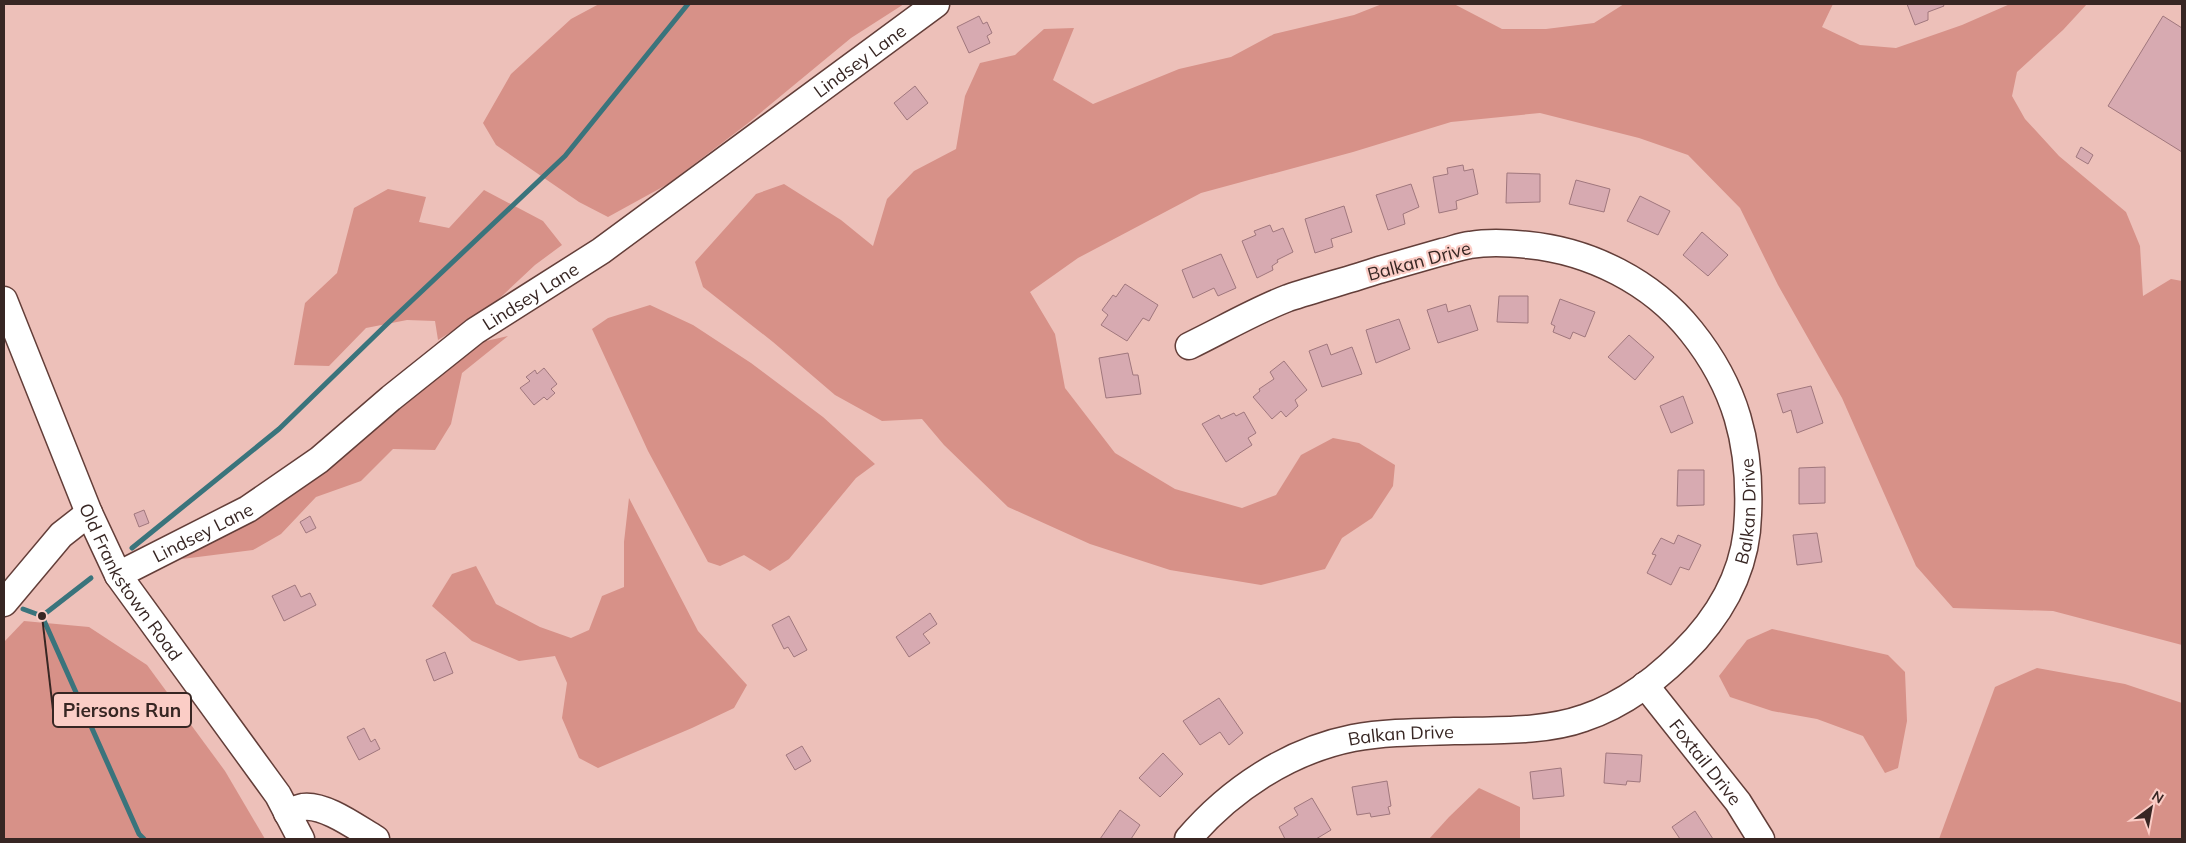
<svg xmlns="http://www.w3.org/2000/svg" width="2186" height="843" font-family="Mulish,sans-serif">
	<rect width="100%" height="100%" fill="#edc0b9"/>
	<g fill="#d79188">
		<polygon points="599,4 904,4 851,38 747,124 668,184 608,217 579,202 496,145 483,123 511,74 571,19"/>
		<polygon points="1382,4 1454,4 1502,29 1546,29 1594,23 1624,4 1833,4 1822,27 1860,45 1896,48 1962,25 2010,4 2087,4 2063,30 2017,72 2012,96 2025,119 2059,156 2126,212 2140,246 2143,296 2171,279 2182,281 2182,645 2053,611 1953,608 1916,566 1842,398 1778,285 1740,208 1688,155 1639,138 1540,113 1451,122 1353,152 1201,193 1078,258 1030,292 1055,334 1065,388 1115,453 1175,489 1242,508 1276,495 1301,455 1333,438 1359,443 1395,465 1393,486 1372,518 1342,538 1325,569 1261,585 1170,570 1090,544 1008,507 944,445 922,419 882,421 835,395 773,342 703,287 695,262 756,194 784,184 841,220 873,246 887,199 914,171 956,149 965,96 980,63 1015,55 1044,29 1074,28 1053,80 1093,104 1179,69 1231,57 1274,34 1354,15"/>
		<polygon points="388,189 426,197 419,222 449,228 484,190 543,221 562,245 535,265 487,310 438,340 435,321 407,320 366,328 329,366 294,365 305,303 337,273 354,208"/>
		<polygon points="650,305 693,325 751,363 823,417 875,464 856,478 789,559 770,571 744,555 720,566 708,562 648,451 592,329 608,318"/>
		<polygon points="508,336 462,373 451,424 435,450 393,449 361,481 316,497 281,534 253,550 182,559 378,425 412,399 473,344"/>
		<polygon points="629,498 698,631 747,685 734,708 692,728 598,768 579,758 562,718 567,683 555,656 519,661 472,641 432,606 452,574 476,566 496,604 540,627 571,638 589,630 602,596 624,587 624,542"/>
		<polygon points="24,621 89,627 147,665 225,771 265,839 4,839 4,642"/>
		<polygon points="1772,629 1888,655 1905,672 1907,721 1898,768 1885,773 1863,736 1817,719 1772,711 1730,697 1719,676 1747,640"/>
		<polygon points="2037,668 2125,684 2182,703 2182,839 1939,839 1995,687"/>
		<polygon points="1479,788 1520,807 1520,839 1429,839 1449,817"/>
	</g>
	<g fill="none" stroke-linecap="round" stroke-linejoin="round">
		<g stroke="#3a747c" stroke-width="5">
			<polyline points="132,548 279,429 386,325 565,156 688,4"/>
			<polyline points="23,609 42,616 139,834 144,839"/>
			<polyline points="42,616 91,578"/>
		</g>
	</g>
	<g fill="#d7aab1" stroke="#a0777d">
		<polygon points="1907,4 1943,4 1944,6 1928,12 1928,20 1915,25"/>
		<polygon points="979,16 983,24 987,22 992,33 987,36 990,43 969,53 957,27"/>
		<polygon points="2163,16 2182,28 2182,152 2108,106"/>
		<polygon points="915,86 928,103 907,120 894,103"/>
		<polygon points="2081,147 2093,155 2088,164 2076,157"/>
		<polygon points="1463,165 1464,171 1473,169 1478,194 1456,201 1457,209 1439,213 1433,177 1448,174 1447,168"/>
		<polygon points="1507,173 1540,174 1540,202 1506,203"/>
		<polygon points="1576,180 1610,189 1604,212 1569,204"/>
		<polygon points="1411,184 1419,207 1403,214 1405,224 1388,230 1376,195"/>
		<polygon points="1640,196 1670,211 1658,235 1627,221"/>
		<polygon points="1344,206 1352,232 1331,239 1333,247 1315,253 1305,219"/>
		<polygon points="1270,225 1273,232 1283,228 1293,252 1277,260 1278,262 1272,266 1273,270 1257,278 1242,241 1256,235 1254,231"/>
		<polygon points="1702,232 1728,255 1708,276 1683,255"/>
		<polygon points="1221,254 1236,288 1218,296 1214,288 1193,298 1182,270"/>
		<polygon points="1125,284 1158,305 1149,321 1143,318 1127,341 1101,325 1108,315 1102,310 1113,295 1116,297"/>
		<polygon points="1499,296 1528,296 1528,323 1497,322"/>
		<polygon points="1560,299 1595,312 1585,337 1573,332 1570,339 1553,332 1555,326 1551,324"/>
		<polygon points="1446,304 1448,312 1470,305 1478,330 1438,343 1427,310"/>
		<polygon points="1399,319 1410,349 1376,363 1366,330"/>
		<polygon points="1629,335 1654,357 1635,380 1608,357"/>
		<polygon points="1327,344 1331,355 1352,347 1362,374 1322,387 1309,351"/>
		<polygon points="1128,353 1133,375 1138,375 1141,394 1106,398 1099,358"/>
		<polygon points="1284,361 1307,390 1295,400 1298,406 1286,417 1281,411 1272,419 1253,397 1260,391 1259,389 1274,379 1270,372"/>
		<polygon points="544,368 557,384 551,389 555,393 547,400 544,397 534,405 520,388 530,381 526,377 535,370 537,374"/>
		<polygon points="1811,386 1823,423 1797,433 1791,410 1783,413 1777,394"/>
		<polygon points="1683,396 1693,423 1671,433 1660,406"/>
		<polygon points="1244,412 1256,433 1248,438 1252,445 1226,462 1202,424 1219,415 1221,419 1234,413 1236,416"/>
		<polygon points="1825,467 1825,503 1799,504 1799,468"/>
		<polygon points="1678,470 1704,470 1704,505 1677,506"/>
		<polygon points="144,510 149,523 139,527 134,514"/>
		<polygon points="310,516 316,528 306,533 300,522"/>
		<polygon points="1817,533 1822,562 1797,565 1793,535"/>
		<polygon points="1678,535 1701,545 1689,570 1680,567 1671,585 1647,573 1656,555 1652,554 1661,538 1674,544"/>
		<polygon points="295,585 301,597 310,593 316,605 284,621 272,596"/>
		<polygon points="930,613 937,624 923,634 930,643 909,657 896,637"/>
		<polygon points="789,616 807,650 794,657 788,647 784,649 772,625"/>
		<polygon points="445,652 453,673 434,681 426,660"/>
		<polygon points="1219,698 1243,733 1229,745 1220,732 1200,745 1183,721"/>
		<polygon points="364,728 371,742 375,739 380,749 359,760 347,737"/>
		<polygon points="802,746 811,761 795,770 786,755"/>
		<polygon points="1163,753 1183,774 1160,797 1139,778"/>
		<polygon points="1606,753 1642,755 1640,782 1627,781 1626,785 1604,783"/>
		<polygon points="1561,768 1564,796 1533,799 1530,772"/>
		<polygon points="1387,781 1391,806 1388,807 1390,814 1371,817 1370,813 1357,815 1352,787"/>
		<polygon points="1312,798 1331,830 1316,839 1285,839 1279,827 1298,815 1294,808"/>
		<polygon points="1120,810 1140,825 1131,839 1100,839"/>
		<polygon points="1695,811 1713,839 1680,839 1672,827"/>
	</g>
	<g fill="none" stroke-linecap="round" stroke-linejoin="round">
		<g stroke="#633e39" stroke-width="29">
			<g id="minor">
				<path id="s1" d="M 4,300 L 89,513 L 118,575 L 278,795 L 301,839"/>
				<path id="s2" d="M 118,575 L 248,509 L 319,460 L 391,398 L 475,331 L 601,251 L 936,4"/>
				<polyline points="4,603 61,535 89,513"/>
				<path id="s3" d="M 1645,685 L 1738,802 L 1761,839"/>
				<path d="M 287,813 C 292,811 298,808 303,807 C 325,804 357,828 376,839"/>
				<path id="s4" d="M 1188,839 C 1230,790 1288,751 1353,738 C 1386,732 1420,732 1454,731 C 1496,730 1545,732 1584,718 C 1629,703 1665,673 1696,639 C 1727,604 1747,562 1748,515 C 1751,444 1736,387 1691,331 C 1652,282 1590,251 1528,245 C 1510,243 1488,242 1470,245 C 1461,246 1451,250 1442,252 C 1421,258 1400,264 1379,270 C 1349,280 1318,288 1288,298 C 1254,311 1222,330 1189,346"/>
			</g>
		</g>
		<use href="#minor" stroke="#fff" stroke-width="26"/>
	</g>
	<g text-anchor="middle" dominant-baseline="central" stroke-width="4.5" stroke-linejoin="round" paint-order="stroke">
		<g font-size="18" fill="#372623" stroke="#fbcdc6">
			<text stroke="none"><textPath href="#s2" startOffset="905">Lindsey Lane</textPath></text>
			<text transform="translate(1419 261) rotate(-15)">Balkan Drive</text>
			<text stroke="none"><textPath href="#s2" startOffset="500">Lindsey Lane</textPath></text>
			<text stroke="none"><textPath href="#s4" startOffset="709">Balkan Drive</textPath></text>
			<text stroke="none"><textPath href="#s2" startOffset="95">Lindsey Lane</textPath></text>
			<text stroke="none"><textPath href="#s1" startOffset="310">Old Frankstown Road</textPath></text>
			<text stroke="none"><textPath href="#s4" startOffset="245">Balkan Drive</textPath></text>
			<text stroke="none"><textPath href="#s3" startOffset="98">Foxtail Drive</textPath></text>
		</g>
	</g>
	<path fill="none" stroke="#372623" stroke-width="2" d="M42 616L53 710"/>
	<circle fill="#372623" stroke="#fbcdc6" stroke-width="2" cx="42" cy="616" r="5"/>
	<rect fill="#fbcdc6" stroke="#372623" stroke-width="2" x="53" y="693" width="138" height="34" rx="5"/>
	<g font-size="19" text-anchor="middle" font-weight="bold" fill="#372623">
		<text x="122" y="717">Piersons Run</text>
	</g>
	<rect width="2186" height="843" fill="none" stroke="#372623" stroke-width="10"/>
	<g transform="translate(2151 808) rotate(32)" stroke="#fbcdc6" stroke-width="4" paint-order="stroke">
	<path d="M0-4L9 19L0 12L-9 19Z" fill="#372623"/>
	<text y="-8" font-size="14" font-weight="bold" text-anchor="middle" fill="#372623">N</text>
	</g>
</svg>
